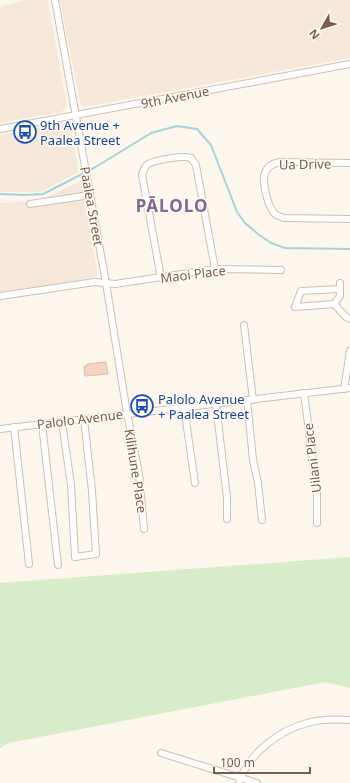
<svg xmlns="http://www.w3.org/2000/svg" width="350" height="783" font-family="'Noto Sans',sans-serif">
	<rect width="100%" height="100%" fill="#fdf6ec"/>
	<g fill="#f5e8da">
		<polygon points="26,0 47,0 48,2 67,106 62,112 0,123 0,7"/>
		<polygon points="60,0 350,0 350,58 84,107 80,102"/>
		<polygon points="65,123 68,124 71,130 79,172 41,192 0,192 0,135"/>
		<polygon points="81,181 97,271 97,276 90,279 0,292 0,203 38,201"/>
	</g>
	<polygon fill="#d8ecc9" points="350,557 350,688 325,682 9,743 0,748 0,583"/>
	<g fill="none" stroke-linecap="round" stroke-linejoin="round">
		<polyline stroke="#a5d3da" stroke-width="2" points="0,194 24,195 43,194 94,168 151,133 177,126 197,129 211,145 237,212 245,223 258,234 271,243 285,248 350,249"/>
	</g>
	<polygon fill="#f3d5c3" stroke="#e6bba3" points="106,362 108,374 85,376 84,366 87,366 87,364"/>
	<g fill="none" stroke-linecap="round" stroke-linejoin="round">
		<g stroke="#d1beb0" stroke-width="8">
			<g id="minor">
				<polyline points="55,0 106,283 127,413 139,474 144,529"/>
				<polyline points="0,129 350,64"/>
				<path d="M 350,163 L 280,162 C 259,166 263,183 267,198 C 269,205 271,210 276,215 L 284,218 L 350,219"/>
				<polyline points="30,204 90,195"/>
				<path d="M 161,278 L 142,175 C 143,171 144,167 148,164 C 155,160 184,155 191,158 L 196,165 L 215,269"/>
				<polyline points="340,289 301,291 295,307 334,304 346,317 350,319"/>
				<polyline points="0,296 95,282 115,284 215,269 281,270"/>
				<polyline points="334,304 340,296 340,283"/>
				<polyline points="244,325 253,400"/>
				<polyline points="344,389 350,351"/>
				<polyline points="304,393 317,493 317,523"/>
				<polyline points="247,400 253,460 258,483 262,520"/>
				<polyline points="216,404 227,498 227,519"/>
				<polyline points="184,407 195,483"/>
				<polyline points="62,422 71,485 75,557 96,554 92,491 84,419"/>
				<polyline points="42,424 58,565"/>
				<polyline points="14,427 29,564"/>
				<polyline points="0,429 350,388"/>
				<polyline points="161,753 257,783"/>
				<path d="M 239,783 C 248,754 278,731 307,723 C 321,719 335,719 350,720"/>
			</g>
		</g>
		<use href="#minor" stroke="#fff" stroke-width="6"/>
	</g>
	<defs>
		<g id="bus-ring" transform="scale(1.15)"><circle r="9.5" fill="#fffaf3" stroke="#1a4fb4" stroke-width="1.5"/><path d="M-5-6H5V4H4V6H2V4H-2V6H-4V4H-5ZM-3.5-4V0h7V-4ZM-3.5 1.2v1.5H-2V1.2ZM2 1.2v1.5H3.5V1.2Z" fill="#1a4fb4"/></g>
	</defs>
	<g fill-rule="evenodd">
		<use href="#bus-ring" x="25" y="132"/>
		<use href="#bus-ring" x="142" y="406"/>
	</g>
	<g text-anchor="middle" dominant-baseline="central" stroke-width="3" stroke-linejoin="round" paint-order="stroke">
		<g font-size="13" fill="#7a5c4d" stroke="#fffaf3">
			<text transform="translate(175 97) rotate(-11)">9th Avenue</text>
			<text transform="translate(305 164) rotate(-1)">Ua Drive</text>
			<text transform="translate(92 206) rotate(80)">Paalea Street</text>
			<text transform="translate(193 274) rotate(-7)">Maoi Place</text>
			<text transform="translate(80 419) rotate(-7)">Palolo Avenue</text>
			<text transform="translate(312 458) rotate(-97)">Uilani Place</text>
			<text transform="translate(136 471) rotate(81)">Kilihune Place</text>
		</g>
		<g font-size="13" fill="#164399" stroke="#fffaf3" text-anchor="start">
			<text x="40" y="125">9th Avenue +<tspan x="40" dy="15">Paalea Street</tspan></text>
			<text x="158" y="399">Palolo Avenue<tspan x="158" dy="15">+ Paalea Street</tspan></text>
		</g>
		<g font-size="17" font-weight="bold" letter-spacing="1" fill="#846695" stroke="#fffaf3">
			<text x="172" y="205">PĀLOLO</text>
		</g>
	</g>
	<g transform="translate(322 28) rotate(231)" stroke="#fffaf3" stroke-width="3" paint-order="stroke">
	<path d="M0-3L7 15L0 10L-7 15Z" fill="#7a5c4d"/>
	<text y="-6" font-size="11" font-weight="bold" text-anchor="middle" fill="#7a5c4d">N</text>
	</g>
	<path d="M214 767v6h96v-6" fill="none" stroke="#7a5c4d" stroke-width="2"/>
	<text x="220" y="767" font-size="12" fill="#7a5c4d" stroke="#fffaf3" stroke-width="3" paint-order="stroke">100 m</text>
</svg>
